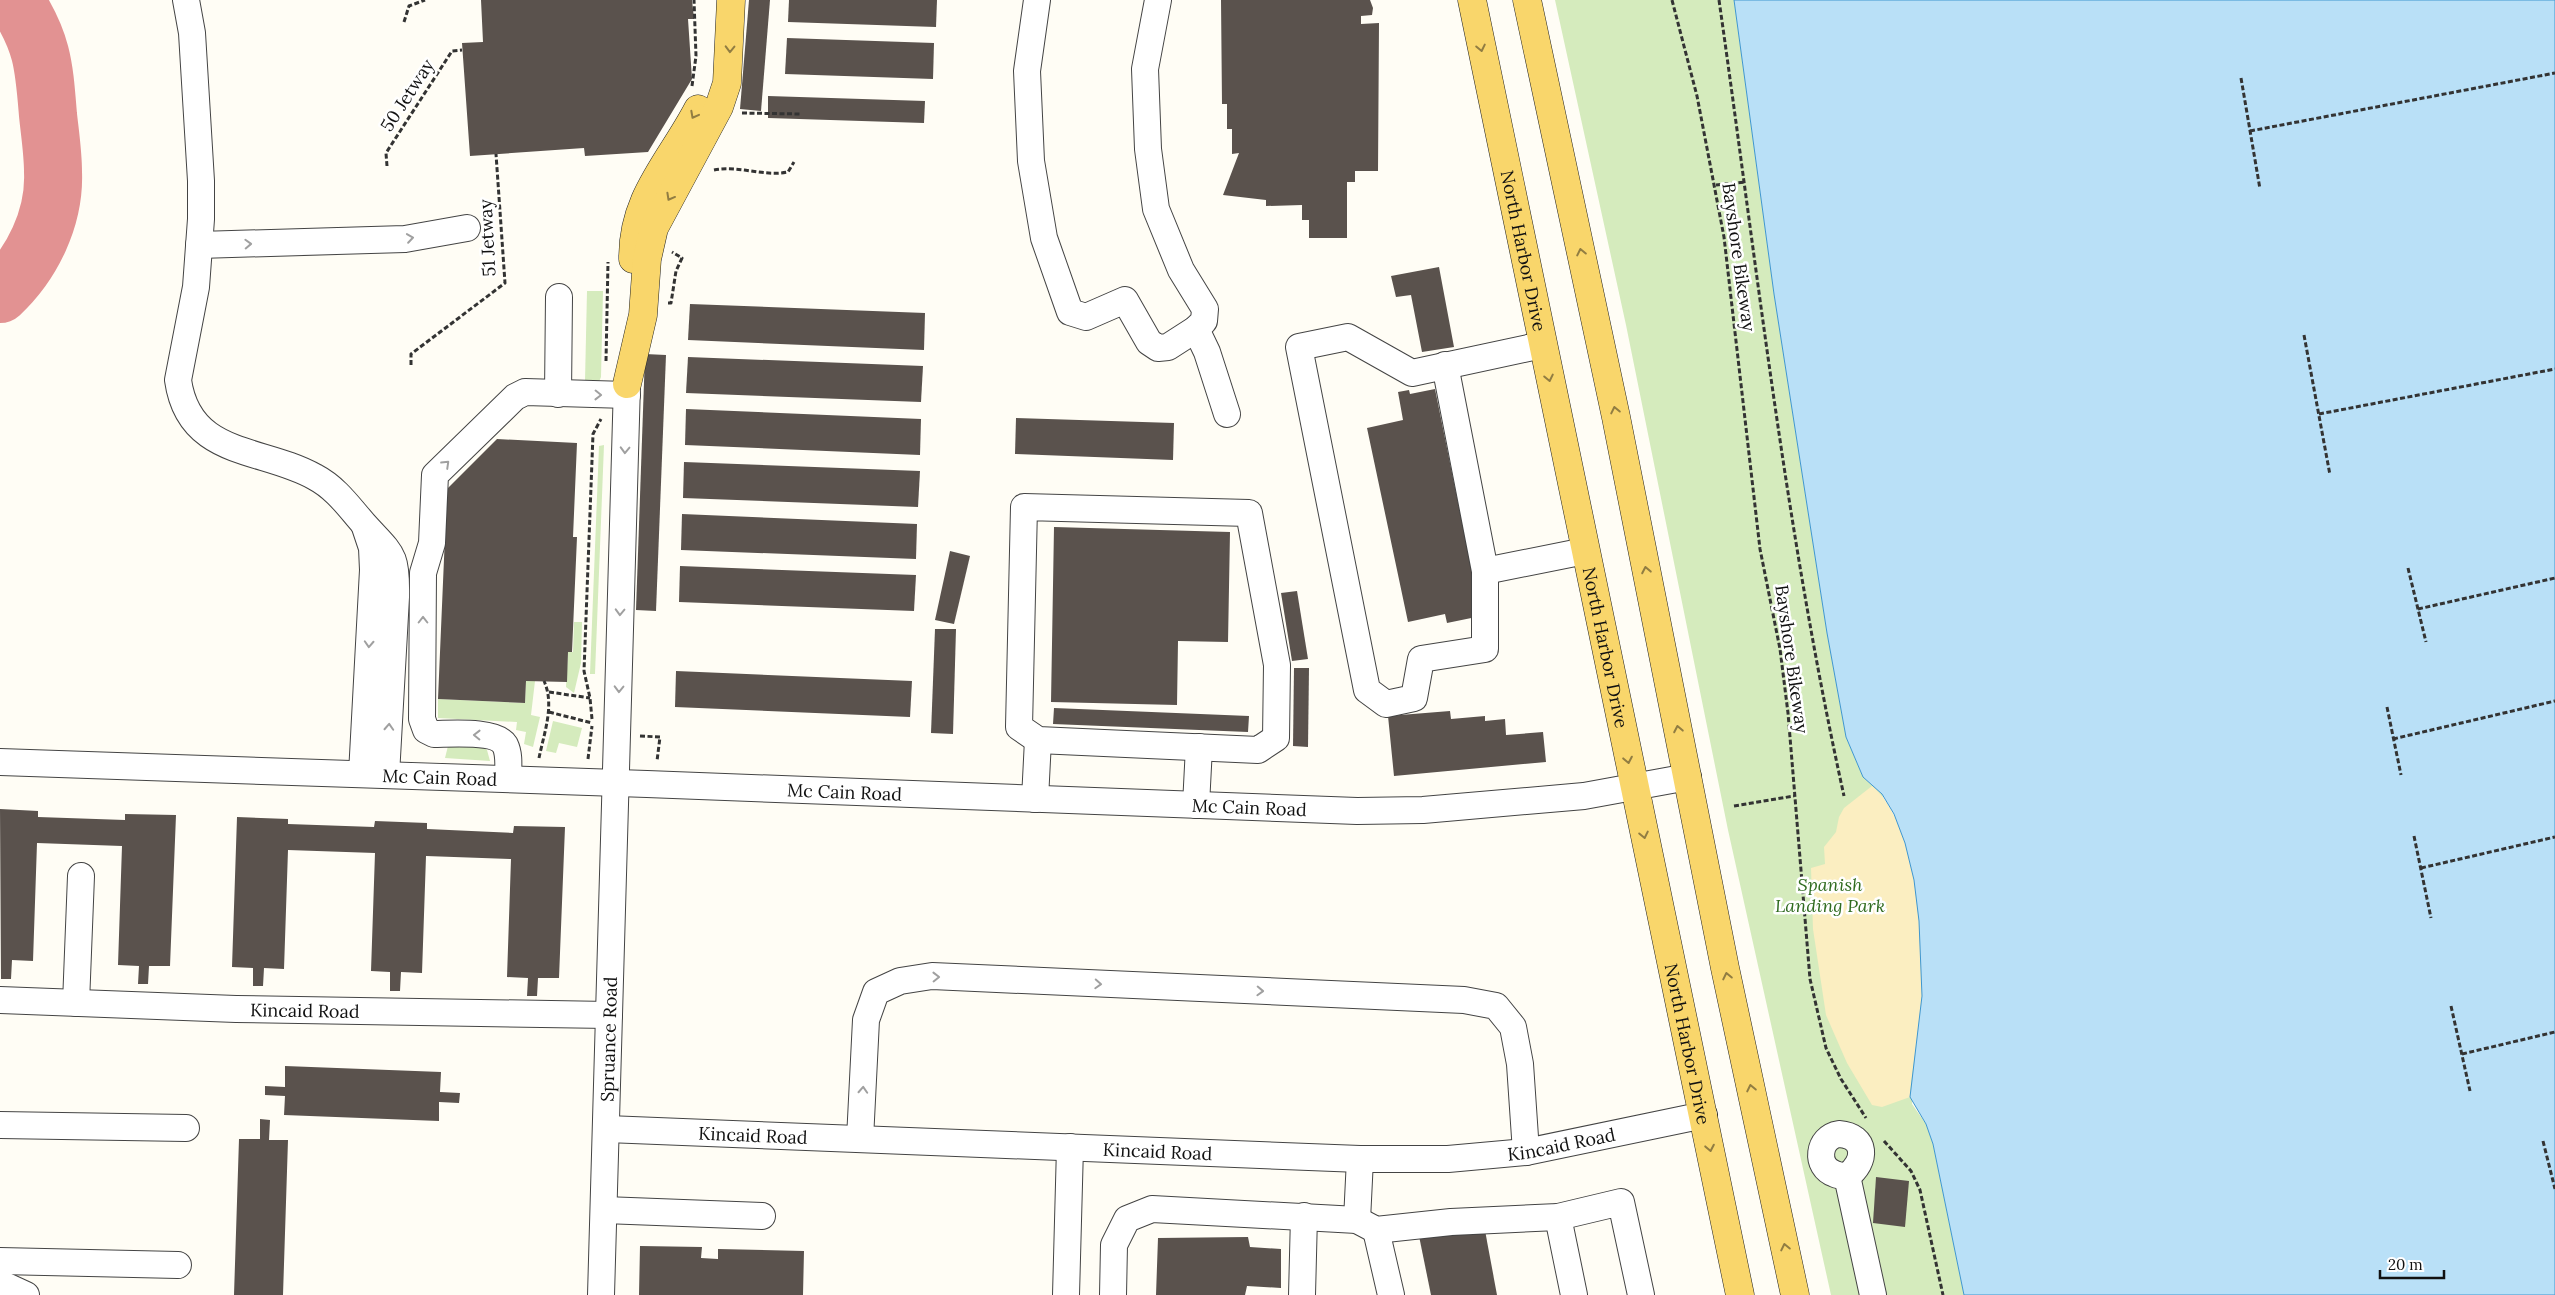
<svg xmlns="http://www.w3.org/2000/svg" width="2555" height="1295" font-family="Lora,serif">
	<rect width="100%" height="100%" fill="#fffdf5"/>
	<g fill="#d5ebbd">
		<polygon points="1555,0 1734,0 1774,294 1827,633 1846,737 1863,777 1882,794 1919,921 1922,961 1912,1104 1926,1124 1933,1144 1964,1295 1831,1295 1728,830 1626,325"/>
		<polygon points="587,291 603,291 601,377 596,389 585,381"/>
		<polygon points="604,445 595,674 590,674 599,446"/>
		<polygon points="574,622 582,622 581,663 574,693 566,687 568,652 573,652"/>
		<polygon points="526,681 535,681 531,715 540,717 533,747 524,744 526,732 516,730 517,722 438,718 438,699 525,703"/>
		<polygon points="553,721 582,728 577,747 559,743 556,753 546,751"/>
		<polygon points="448,746 483,747 487,750 490,761 445,758"/>
	</g>
	<path fill="#fbeec1" d="M 1872,786 C 1916,822 1925,941 1922,996 C 1921,1030 1912,1063 1910,1097 L 1882,1107 L 1872,1105 L 1847,1063 L 1826,1015 L 1813,929 L 1811,868 L 1825,864 L 1824,847 L 1836,832 L 1839,817 L 1844,808 Z"/>
	<polygon fill="#b9e0f7" stroke="#3f96cf" points="1734,0 2555,0 2555,1295 1964,1295 1933,1144 1926,1124 1910,1097 1922,996 1919,921 1914,880 1905,843 1894,814 1882,794 1863,777 1846,737 1827,633 1774,294"/>
	<g fill="none" stroke-linecap="round" stroke-linejoin="round">
		<path stroke="#e29292" stroke-width="58" d="M 0,294 C 32,264 55,218 53,172 C 53,153 50,134 48,115 C 44,66 43,43 15,0"/>
	</g>
	<g fill="#5a524d">
		<polygon points="481,0 692,0 694,19 688,19 692,79 648,152 585,156 584,148 470,156 462,43 483,42"/>
		<polygon points="749,0 770,0 761,111 740,109"/>
		<polygon points="789,0 937,0 936,27 788,22"/>
		<polygon points="1221,0 1370,0 1373,8 1372,15 1361,16 1361,24 1379,23 1378,171 1355,171 1355,182 1347,182 1347,238 1309,238 1309,220 1302,220 1302,205 1266,206 1266,200 1223,195 1239,153 1232,154 1232,129 1227,129 1227,104 1222,104"/>
		<polygon points="787,38 934,43 933,79 785,74"/>
		<polygon points="768,96 925,101 924,123 768,118"/>
		<polygon points="1439,267 1454,347 1422,352 1411,295 1396,297 1391,276"/>
		<polygon points="690,304 925,313 924,350 688,340"/>
		<polygon points="645,354 666,355 656,611 636,610"/>
		<polygon points="688,357 923,366 921,402 686,393"/>
		<polygon points="1435,389 1481,616 1447,623 1445,614 1408,622 1367,428 1403,420 1398,392 1409,390 1410,394"/>
		<polygon points="686,409 921,419 920,455 685,445"/>
		<polygon points="1016,418 1174,423 1173,460 1015,454"/>
		<polygon points="497,439 577,443 573,537 577,537 572,652 568,652 567,682 526,681 525,703 438,699 447,489"/>
		<polygon points="684,462 920,471 918,507 683,498"/>
		<polygon points="682,514 917,524 916,559 681,550"/>
		<polygon points="1054,527 1230,532 1228,642 1178,641 1177,705 1051,702"/>
		<polygon points="950,551 970,556 954,624 935,620"/>
		<polygon points="680,566 916,575 914,611 679,602"/>
		<polygon points="1297,591 1308,659 1292,661 1281,593"/>
		<polygon points="935,629 956,629 953,734 931,733"/>
		<polygon points="1294,668 1309,668 1308,747 1293,746"/>
		<polygon points="676,671 912,681 910,717 675,707"/>
		<polygon points="1054,708 1249,716 1248,732 1053,724"/>
		<polygon points="1450,711 1451,719 1485,716 1485,721 1505,719 1506,735 1543,732 1546,762 1394,776 1388,716"/>
		<polygon points="0,809 38,811 38,817 125,820 125,814 176,815 170,966 149,966 148,984 138,984 139,966 118,965 122,846 37,843 33,961 12,960 11,979 1,979"/>
		<polygon points="237,817 288,819 288,824 374,827 375,821 427,823 427,829 513,833 514,826 565,827 559,978 538,978 537,996 527,996 528,978 507,977 511,859 426,856 422,973 401,972 400,991 390,991 390,972 371,971 375,853 288,850 284,969 264,968 263,986 253,986 253,968 232,967"/>
		<polygon points="285,1066 441,1072 440,1092 460,1093 459,1103 439,1102 439,1121 284,1115 285,1096 265,1095 265,1086 285,1087"/>
		<polygon points="260,1119 270,1120 269,1140 288,1140 283,1295 234,1295 239,1139 260,1139"/>
		<polygon points="1876,1177 1909,1181 1905,1227 1873,1223"/>
		<polygon points="1484,1225 1497,1295 1431,1295 1419,1236"/>
		<polygon points="1248,1237 1250,1247 1281,1249 1281,1288 1247,1286 1245,1295 1156,1295 1158,1238"/>
		<polygon points="640,1246 702,1247 701,1258 718,1259 718,1249 804,1251 803,1295 639,1295"/>
	</g>
	<g fill="none" stroke-linecap="round" stroke-linejoin="round">
		<g stroke="#444" stroke-width="28">
			<g id="minor">
				<path d="M 186,0 L 192,33 L 201,181 L 201,219 L 196,287 L 178,380 C 189,458 262,447 315,477 C 336,488 349,507 364,524 C 392,555 397,553 396,597 L 386,775"/>
				<polyline points="1037,0 1027,71 1031,161 1044,238 1070,312 1086,317 1125,300 1149,342 1158,348 1168,347 1196,329 1204,321 1205,309 1181,270 1156,209 1148,149 1145,69 1158,0"/>
				<polyline points="199,245 405,239 467,228"/>
				<polyline points="1196,329 1207,352 1227,414"/>
				<polyline points="1542,345 1412,373 1348,337 1299,347 1367,690 1386,704 1414,698 1421,659 1485,649 1485,571 1585,551"/>
				<polyline points="1445,365 1485,571"/>
				<polyline points="558,394 559,297"/>
				<polygon points="1024,507 1249,513 1277,665 1276,738 1258,750 1038,740 1019,727"/>
				<path id="s1" d="M 0,762 L 647,784 L 1357,811 L 1423,810 L 1584,796 L 1688,777"/>
				<polyline points="362,774 373,570 372,548 365,527"/>
				<path d="M 508,779 C 508,768 510,755 505,745 C 496,730 450,734 434,734 L 426,730 L 422,719 L 423,573 L 432,543 L 435,475 L 515,397 L 525,392 L 627,395"/>
				<polyline points="1035,799 1038,740"/>
				<polyline points="1196,805 1199,747"/>
				<path id="s2" d="M 0,1000 L 236,1009 L 609,1015"/>
				<polyline points="76,1003 81,876"/>
				<polyline points="0,1125 186,1128"/>
				<path id="s3" d="M 607,1129 L 1360,1159 L 1448,1159 L 1526,1152 L 1704,1115"/>
				<path d="M 1839,1134 C 1867,1136 1867,1162 1847,1176 C 1844,1176 1839,1176 1835,1174 C 1814,1167 1818,1137 1839,1134 Z"/>
				<polyline points="860,1139 866,1020 876,992 900,981 932,976 1464,1000 1496,1006 1513,1027 1520,1064 1526,1152"/>
				<polyline points="1847,1176 1873,1295"/>
				<polyline points="604,1210 762,1216"/>
				<polyline points="1558,1217 1574,1295"/>
				<polyline points="1357,1220 1360,1159"/>
				<polyline points="1376,1230 1391,1295"/>
				<polyline points="0,1261 178,1265"/>
				<polyline points="0,1283 26,1295"/>
				<path id="s4" d="M 601,1295 L 627,384"/>
				<polyline points="1066,1295 1070,1147"/>
				<polyline points="1113,1295 1114,1245 1127,1219 1152,1209 1357,1220 1376,1230 1451,1222 1558,1217 1621,1202 1641,1295"/>
				<polyline points="1302,1295 1304,1216"/>
			</g>
		</g>
		<g stroke="#222" stroke-width="29">
			<g id="major">
				<path id="s5" d="M 1472,0 L 1740,1295"/>
				<polyline points="1527,0 1616,417 1725,968 1795,1295"/>
				<path d="M 633,259 C 632,197 671,161 698,109"/>
				<polyline points="627,384 643,315 647,259 654,228 719,107 727,83 731,0"/>
			</g>
		</g>
		<g stroke="#333" stroke-width="3" stroke-dasharray="5 2.5" stroke-linecap="butt">
			<polyline points="1672,0 1697,96 1724,237 1760,549 1780,649 1788,713 1810,979 1826,1048 1841,1079 1866,1118"/>
			<path d="M 1719,0 C 1757,266 1786,533 1844,796"/>
			<polyline points="404,22 409,6 425,0"/>
			<polyline points="2241,78 2260,189"/>
			<polyline points="692,86 696,56 694,0"/>
			<polyline points="742,113 801,114"/>
			<polyline points="2250,131 2555,73"/>
			<polyline points="387,166 386,153 452,51 462,50"/>
			<path d="M 714,170 C 739,165 764,177 788,172 L 794,162"/>
			<polyline points="1716,185 1745,182"/>
			<polyline points="668,303 671,303 676,271 682,258 672,252"/>
			<polyline points="2304,335 2330,475"/>
			<polyline points="606,361 608,262"/>
			<polyline points="411,365 411,354 505,283 496,154"/>
			<polyline points="2319,414 2555,369"/>
			<polyline points="2408,568 2426,642"/>
			<polyline points="2418,609 2555,578"/>
			<polyline points="549,692 590,698"/>
			<polyline points="2387,707 2401,775"/>
			<polyline points="549,712 592,723"/>
			<polyline points="592,719 590,698 584,671 593,434 601,419"/>
			<polyline points="640,736 660,737 657,761"/>
			<polyline points="2393,739 2555,701"/>
			<path d="M 539,758 C 544,733 555,705 544,681"/>
			<polyline points="588,759 592,726"/>
			<polyline points="1734,806 1794,796"/>
			<polyline points="2414,836 2431,918"/>
			<polyline points="2421,868 2555,837"/>
			<polyline points="2451,1006 2470,1091"/>
			<polyline points="2462,1054 2555,1032"/>
			<polyline points="1884,1141 1911,1171 1920,1190 1943,1295"/>
			<polyline points="2543,1141 2555,1189"/>
		</g>
		<use href="#minor" stroke="#fff" stroke-width="26"/>
		<use href="#major" stroke="#f9d66b" stroke-width="28"/>
	</g>
	<defs><path id="oneway-chevron" d="M-2-3.5L2.5 0L-2 3.5" fill="none" stroke-width="1.6" stroke-linecap="round" stroke-linejoin="round" transform="scale(1.25)"/></defs>
	<g stroke="#917d42">
		<use href="#oneway-chevron" transform="translate(1481 48) rotate(78)"/>
		<use href="#oneway-chevron" transform="translate(730 49) rotate(91)"/>
		<use href="#oneway-chevron" transform="translate(694 115) rotate(118)"/>
		<use href="#oneway-chevron" transform="translate(670 197) rotate(119)"/>
		<use href="#oneway-chevron" transform="translate(1581 252) rotate(-102)"/>
		<use href="#oneway-chevron" transform="translate(1549 378) rotate(78)"/>
		<use href="#oneway-chevron" transform="translate(1615 410) rotate(-102)"/>
		<use href="#oneway-chevron" transform="translate(1646 570) rotate(-101)"/>
		<use href="#oneway-chevron" transform="translate(1678 729) rotate(-101)"/>
		<use href="#oneway-chevron" transform="translate(1628 760) rotate(79)"/>
		<use href="#oneway-chevron" transform="translate(1644 835) rotate(78)"/>
		<use href="#oneway-chevron" transform="translate(1727 976) rotate(-102)"/>
		<use href="#oneway-chevron" transform="translate(1751 1088) rotate(-102)"/>
		<use href="#oneway-chevron" transform="translate(1710 1148) rotate(79)"/>
		<use href="#oneway-chevron" transform="translate(1785 1247) rotate(-102)"/>
	</g>
	<g stroke="#a0a0a0">
		<use href="#oneway-chevron" transform="translate(410 238) rotate(-8)"/>
		<use href="#oneway-chevron" transform="translate(248 244) rotate(-2)"/>
		<use href="#oneway-chevron" transform="translate(598 395) rotate(1)"/>
		<use href="#oneway-chevron" transform="translate(625 450) rotate(92)"/>
		<use href="#oneway-chevron" transform="translate(446 464) rotate(-44)"/>
		<use href="#oneway-chevron" transform="translate(620 612) rotate(92)"/>
		<use href="#oneway-chevron" transform="translate(423 620) rotate(-90)"/>
		<use href="#oneway-chevron" transform="translate(369 644) rotate(93)"/>
		<use href="#oneway-chevron" transform="translate(619 689) rotate(91)"/>
		<use href="#oneway-chevron" transform="translate(389 727) rotate(-87)"/>
		<use href="#oneway-chevron" transform="translate(477 735) rotate(-179)"/>
		<use href="#oneway-chevron" transform="translate(936 977) rotate(-1)"/>
		<use href="#oneway-chevron" transform="translate(1098 984) rotate(3)"/>
		<use href="#oneway-chevron" transform="translate(1260 991) rotate(2)"/>
		<use href="#oneway-chevron" transform="translate(863 1090) rotate(-87)"/>
	</g>
	<g text-anchor="middle" dominant-baseline="central" stroke-width="5" stroke-linejoin="round" paint-order="stroke">
		<g font-size="18" fill="#111" stroke="#fff">
			<text transform="translate(407 95) rotate(-57)">50 Jetway</text>
			<text transform="translate(487 238) rotate(-93)">51 Jetway</text>
			<text stroke="none"><textPath href="#s5" startOffset="256">North Harbor Drive</textPath></text>
			<text transform="translate(1739 257) rotate(82)">Bayshore Bikeway</text>
			<text stroke="none"><textPath href="#s5" startOffset="661">North Harbor Drive</textPath></text>
			<text transform="translate(1792 659) rotate(82)">Bayshore Bikeway</text>
			<text stroke="none"><textPath href="#s1" startOffset="440">Mc Cain Road</textPath></text>
			<text stroke="none"><textPath href="#s1" startOffset="845">Mc Cain Road</textPath></text>
			<text stroke="none"><textPath href="#s1" startOffset="1250">Mc Cain Road</textPath></text>
			<text stroke="none"><textPath href="#s2" startOffset="305">Kincaid Road</textPath></text>
			<text stroke="none"><textPath href="#s4" startOffset="256">Spruance Road</textPath></text>
			<text stroke="none"><textPath href="#s5" startOffset="1066">North Harbor Drive</textPath></text>
			<text stroke="none"><textPath href="#s3" startOffset="146">Kincaid Road</textPath></text>
			<text stroke="none"><textPath href="#s3" startOffset="956">Kincaid Road</textPath></text>
			<text stroke="none"><textPath href="#s3" startOffset="551">Kincaid Road</textPath></text>
		</g>
		<g font-size="18" font-style="italic" fill="#2f6b1f" stroke="#fff">
			<text x="1830" y="884">Spanish<tspan x="1830" dy="21">Landing Park</tspan></text>
		</g>
	</g>
	<path d="M2380 1270v8h64v-8" fill="none" stroke="#111111" stroke-width="2.5"/>
	<text x="2388" y="1270" font-size="15" fill="#111111" stroke="#ffffff" stroke-width="4" paint-order="stroke">20 m</text>
</svg>
